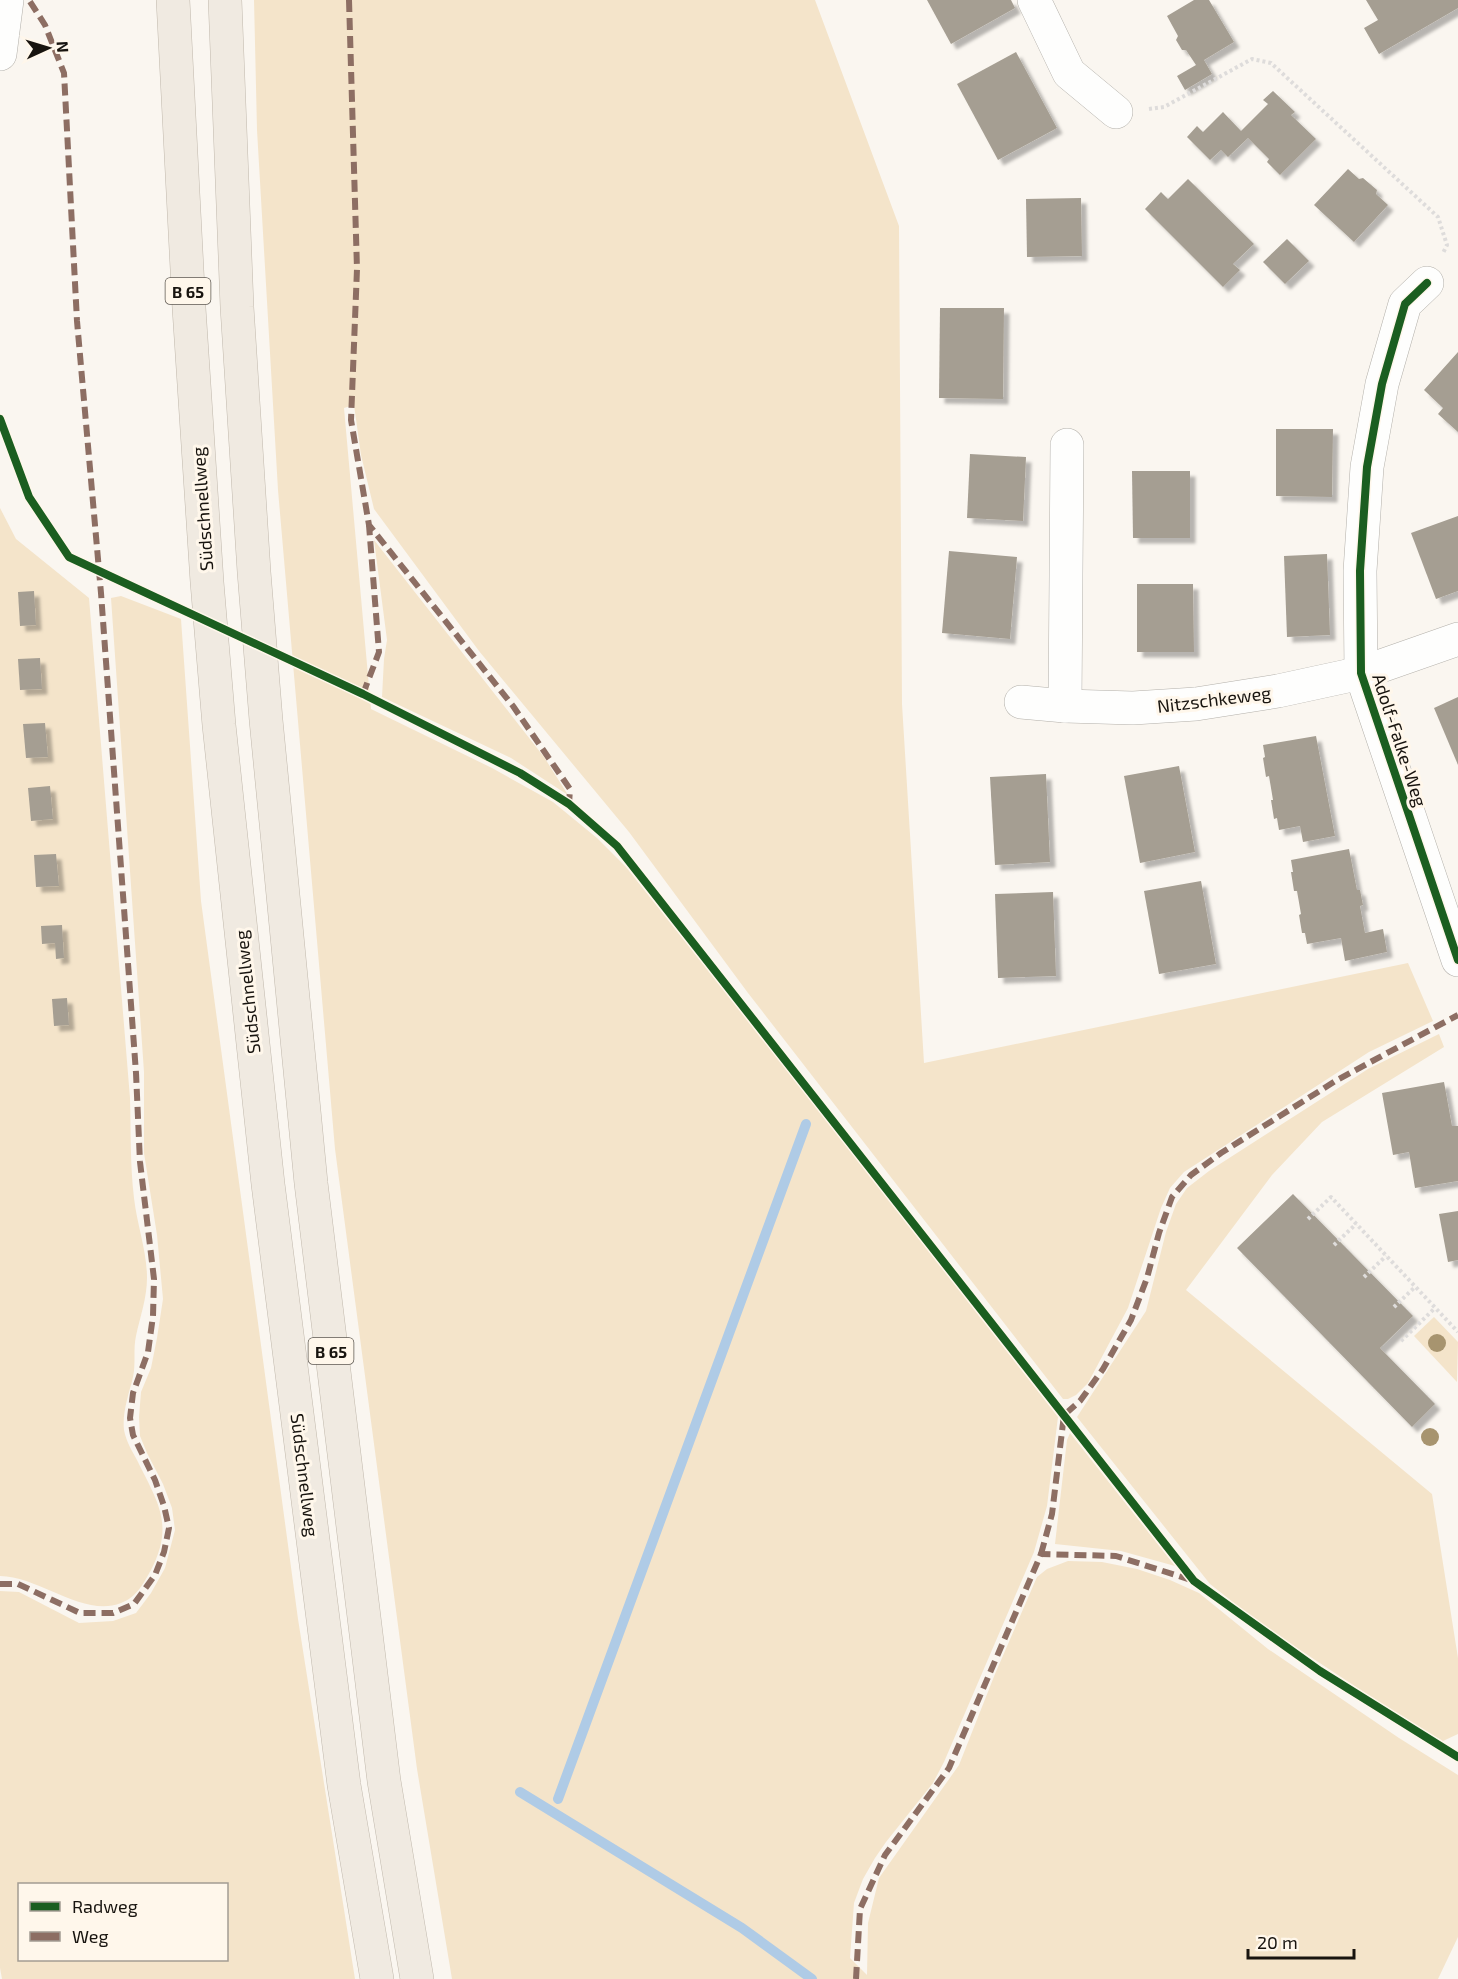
<svg xmlns="http://www.w3.org/2000/svg" width="1458" height="1979" font-family="'Exo 2',sans-serif">
	<defs>
		<filter id="shadow"><feDropShadow dx="5.5" dy="5.5" stdDeviation="1.5" flood-color="#0004"/></filter>
	</defs>
	<rect width="100%" height="100%" fill="#faf6f0"/>
	<g fill="#f4e4ca" fill-rule="evenodd">
		<polygon points="254,0 815,0 899,226 902,704 924,1063 1408,963 1433,1021 1369,1052 1184,1172 1170,1188 1161,1208 1128,1308 1088,1383 1076,1395 1068,1399 1063,1399 748,993 629,832 479,651 374,509 361,455 354,405 344,408 371,709 492,768 553,802 597,838 626,867 812,1101 1058,1417 1047,1506 1034,1552 944,1762 933,1783 886,1842 875,1858 863,1879 854,1903 850,1958 867,1975 868,1923 879,1878 959,1765 995,1674 1037,1577 1047,1569 1068,1561 1102,1562 1137,1569 1170,1580 1199,1593 1268,1649 1399,1738 1458,1775 1458,1937 1438,1979 452,1979 417,1769 335,1149 278,490 257,130"/>
		<path d="M 0,508 L 16,539 L 89,598 L 130,1098 C 131,1131 130,1164 134,1198 C 137,1225 147,1251 147,1278 C 147,1298 140,1317 136,1336 C 133,1349 136,1364 133,1377 C 129,1394 122,1412 124,1430 C 126,1441 132,1451 137,1460 C 157,1501 175,1524 151,1570 C 143,1584 137,1597 121,1603 C 84,1618 41,1577 0,1576 Z"/>
		<polygon points="374,540 544,757 568,795 511,758 382,697 384,659 387,640"/>
		<path d="M 121,596 L 181,619 L 201,901 L 298,1619 L 355,1979 L 2,1979 L 0,1968 L 0,1591 L 19,1592 L 79,1623 L 113,1621 L 136,1613 L 151,1593 L 165,1568 L 175,1530 L 172,1508 L 163,1484 L 147,1453 L 140,1436 L 139,1417 L 141,1392 L 151,1368 L 157,1338 L 163,1299 L 157,1235 L 144,1153 L 144,1072 L 111,598 ZM 20,1884 L 226,1884 L 226,1960 L 20,1960 Z"/>
		<polygon points="1439,1034 1444,1047 1322,1122 1272,1175 1186,1290 1432,1494 1458,1658 1458,1734 1443,1741 1420,1729 1262,1625 1210,1584 1077,1417 1146,1311 1166,1232 1176,1204 1187,1188 1209,1171 1368,1069"/>
		<polygon points="1434,1317 1458,1342 1457,1382 1414,1336"/>
		<polygon points="1070,1433 1175,1566 1121,1551 1055,1544 1067,1440"/>
	</g>
	<g fill="none" stroke-linecap="round" stroke-linejoin="round">
		<g stroke="#afcbe6" stroke-width="10">
			<polyline points="520,1792 742,1928 812,1979"/>
			<polyline points="558,1799 806,1124"/>
		</g>
	</g>
	<g fill="#a59e92" filter="url(#shadow)">
		<polygon points="927,0 1011,0 1015,8 951,44"/>
		<polygon points="1194,0 1209,0 1234,42 1204,60 1212,74 1185,90 1177,76 1196,65 1186,50 1182,50 1176,40 1178,36 1167,16"/>
		<polygon points="1366,0 1458,0 1458,8 1379,54 1364,28 1378,20"/>
		<polygon points="1016,52 1057,128 998,160 957,84"/>
		<polygon points="1273,91 1295,112 1291,115 1316,139 1280,175 1267,162 1269,159 1248,138 1228,157 1221,150 1210,160 1187,137 1197,126 1203,132 1223,112 1241,131 1268,104 1263,100"/>
		<polygon points="1348,169 1359,179 1363,178 1377,190 1376,194 1388,205 1354,242 1314,205"/>
		<polygon points="1188,179 1254,244 1233,264 1240,270 1223,287 1145,209 1161,192 1168,199"/>
		<polygon points="1081,198 1082,256 1027,257 1026,199"/>
		<polygon points="1287,239 1309,261 1285,284 1263,262"/>
		<polygon points="940,308 1004,308 1003,399 939,398"/>
		<polygon points="1458,352 1458,432 1438,414 1443,408 1424,390"/>
		<polygon points="1276,429 1333,429 1332,497 1276,496"/>
		<polygon points="970,454 1026,457 1023,521 967,518"/>
		<polygon points="1132,471 1190,471 1190,538 1133,538"/>
		<polygon points="1458,516 1458,591 1436,599 1411,533"/>
		<polygon points="949,551 1017,557 1010,639 942,633"/>
		<polygon points="1327,554 1330,635 1287,637 1284,556"/>
		<polygon points="1137,584 1193,584 1194,652 1137,652"/>
		<polygon points="34,591 36,625 20,626 18,592"/>
		<polygon points="40,658 42,689 20,690 18,659"/>
		<polygon points="1458,697 1458,765 1434,708"/>
		<polygon points="45,723 48,757 26,758 23,724"/>
		<polygon points="1316,736 1335,836 1303,842 1300,826 1279,830 1277,818 1274,819 1271,800 1273,800 1269,776 1266,777 1263,758 1265,757 1263,745"/>
		<polygon points="1179,766 1195,852 1140,863 1124,776"/>
		<polygon points="1046,774 1050,862 995,865 990,777"/>
		<polygon points="50,786 53,819 31,821 28,788"/>
		<polygon points="1349,849 1357,890 1360,890 1363,905 1360,906 1365,933 1383,929 1387,952 1345,961 1341,938 1307,944 1305,933 1302,933 1299,915 1301,914 1297,891 1294,891 1291,872 1293,872 1291,860"/>
		<polygon points="56,854 59,886 36,887 34,855"/>
		<polygon points="1201,881 1216,964 1159,974 1144,891"/>
		<polygon points="1053,892 1056,976 998,978 995,894"/>
		<polygon points="62,925 64,958 56,959 55,943 42,944 41,926"/>
		<polygon points="67,998 69,1025 54,1026 52,999"/>
		<polygon points="1444,1082 1452,1126 1458,1126 1458,1181 1415,1188 1409,1152 1393,1155 1382,1093"/>
		<polygon points="1293,1194 1413,1316 1380,1348 1435,1404 1412,1427 1237,1248"/>
		<polygon points="1458,1211 1458,1260 1448,1262 1439,1214"/>
	</g>
	<g fill="none" stroke-linecap="round" stroke-linejoin="round">
		<g stroke="#b3b0aa" stroke-width="34">
			<g id="minor">
				<polyline points="1034,0 1069,73 1116,112"/>
				<polyline points="0,54 7,0"/>
				<polyline points="1427,283 1405,304 1382,384 1367,467 1360,571 1361,673 1458,960"/>
				<polyline points="1067,445 1065,706 1133,708 1196,704 1278,691 1361,673 1458,639"/>
				<polyline points="1021,702 1065,706"/>
			</g>
		</g>
		<g stroke="#c0b8ac" stroke-width="34">
			<g id="highway">
				<polyline points="173,0 189,308 207,582 219,725 268,1184 344,1785 377,1979"/>
				<polyline points="225,0 237,307 254,572 266,720 311,1183 384,1781 417,1979"/>
			</g>
		</g>
		<g stroke="#dedcdb" stroke-width="4" stroke-dasharray="3 3" stroke-linecap="butt">
			<polyline points="1149,109 1164,107 1252,59 1271,63 1438,217 1447,245 1443,253"/>
			<polyline points="1308,1219 1331,1197 1458,1332"/>
			<polyline points="1334,1245 1356,1224"/>
			<polyline points="1364,1277 1386,1256"/>
			<polyline points="1394,1307 1415,1287"/>
			<polyline points="1401,1341 1435,1308"/>
		</g>
		<use href="#minor" stroke="#fefefd" stroke-width="33"/>
		<use href="#highway" stroke="#f0eae1" stroke-width="33"/>
		<g stroke="#8d6e63" stroke-width="6" stroke-dasharray="12 6" stroke-linecap="butt">
			<polyline points="349,0 357,269 351,420 369,525 513,706 570,789 569,804"/>
			<polyline points="363,694 379,652 369,525"/>
			<polyline points="1041,1554 1052,1514 1064,1415 1080,1401 1103,1369 1131,1320 1147,1278 1159,1233 1172,1197 1191,1175 1221,1153 1337,1080 1458,1015"/>
			<polyline points="0,1584 18,1584 80,1613 113,1613 134,1604 155,1575 164,1552 169,1528 164,1506 155,1480 133,1435 130,1418 133,1393 148,1352 153,1316 154,1279 140,1162 136,1073 101,593 77,321 64,73 45,25 29,0"/>
			<polyline points="856,1979 860,1909 885,1855 949,1768 1041,1554 1116,1556 1191,1580"/>
		</g>
		<g stroke="#fff7eb" stroke-width="11">
			<g id="cycleway">
				<polyline points="1427,283 1405,304 1382,384 1367,467 1360,571 1361,673 1458,960"/>
				<polyline points="0,419 29,497 69,557 363,694 520,773 569,804 617,846 1194,1581 1320,1671 1458,1757"/>
			</g>
		</g>
		<use href="#cycleway" stroke="#1b5e20" stroke-width="8"/>
	</g>
	<g fill="#a7946f">
		<circle cx="1437" cy="1343" r="9"/>
		<circle cx="1430" cy="1437" r="9"/>
	</g>
	<g text-anchor="middle" dominant-baseline="central" stroke-width="6" stroke-linejoin="round" paint-order="stroke">
		<g fill="#fff7eb" stroke="#5d5851" stroke-width="1.5">
			<rect x="165.5" y="278" width="45" height="26" rx="4.5"/>
			<rect x="308.5" y="1338" width="45" height="26" rx="4.5"/>
		</g>
		<g font-size="16" font-weight="bold" fill="#18140f">
			<text x="188" y="291">B 65</text>
			<text x="331" y="1351">B 65</text>
		</g>
		<g font-size="18" fill="#18140f" stroke="#fff7eb">
			<text transform="translate(202 509) rotate(-94)">Südschnellweg</text>
			<text transform="translate(1214 699) rotate(-7)">Nitzschkeweg</text>
			<text transform="translate(1400 740) rotate(72)">Adolf-Falke-Weg</text>
			<text transform="translate(247 992) rotate(-96)">Südschnellweg</text>
			<text transform="translate(305 1475) rotate(83)">Südschnellweg</text>
		</g>
	</g>
	<rect x="18" y="1883" width="210" height="78" fill="#fff7eb" stroke="#a39c93" stroke-width="1.5"/>
	<rect x="30" y="1902" width="30" height="9" fill="#1b5e20" stroke="#a39c93" stroke-width="1.5"/>
	<text x="72" y="1913" font-size="18" fill="#18140f">Radweg</text>
	<rect x="30" y="1932" width="30" height="9" fill="#8d6e63" stroke="#a39c93" stroke-width="1.5"/>
	<text x="72" y="1943" font-size="18" fill="#18140f">Weg</text>
	<g transform="translate(48 48) rotate(86)" stroke="#fff7eb" stroke-width="4.5" paint-order="stroke">
	<path d="M0-4.5L10 22L0 15L-10 22Z" fill="#18140f"/>
	<text y="-9" font-size="16" font-weight="bold" text-anchor="middle" fill="#18140f">N</text>
	</g>
	<path d="M1248 1949v9h106v-9" fill="none" stroke="#18140f" stroke-width="3"/>
	<text x="1257" y="1949" font-size="18" fill="#18140f" stroke="#fff7eb" stroke-width="4.5" paint-order="stroke">20 m</text>
</svg>
